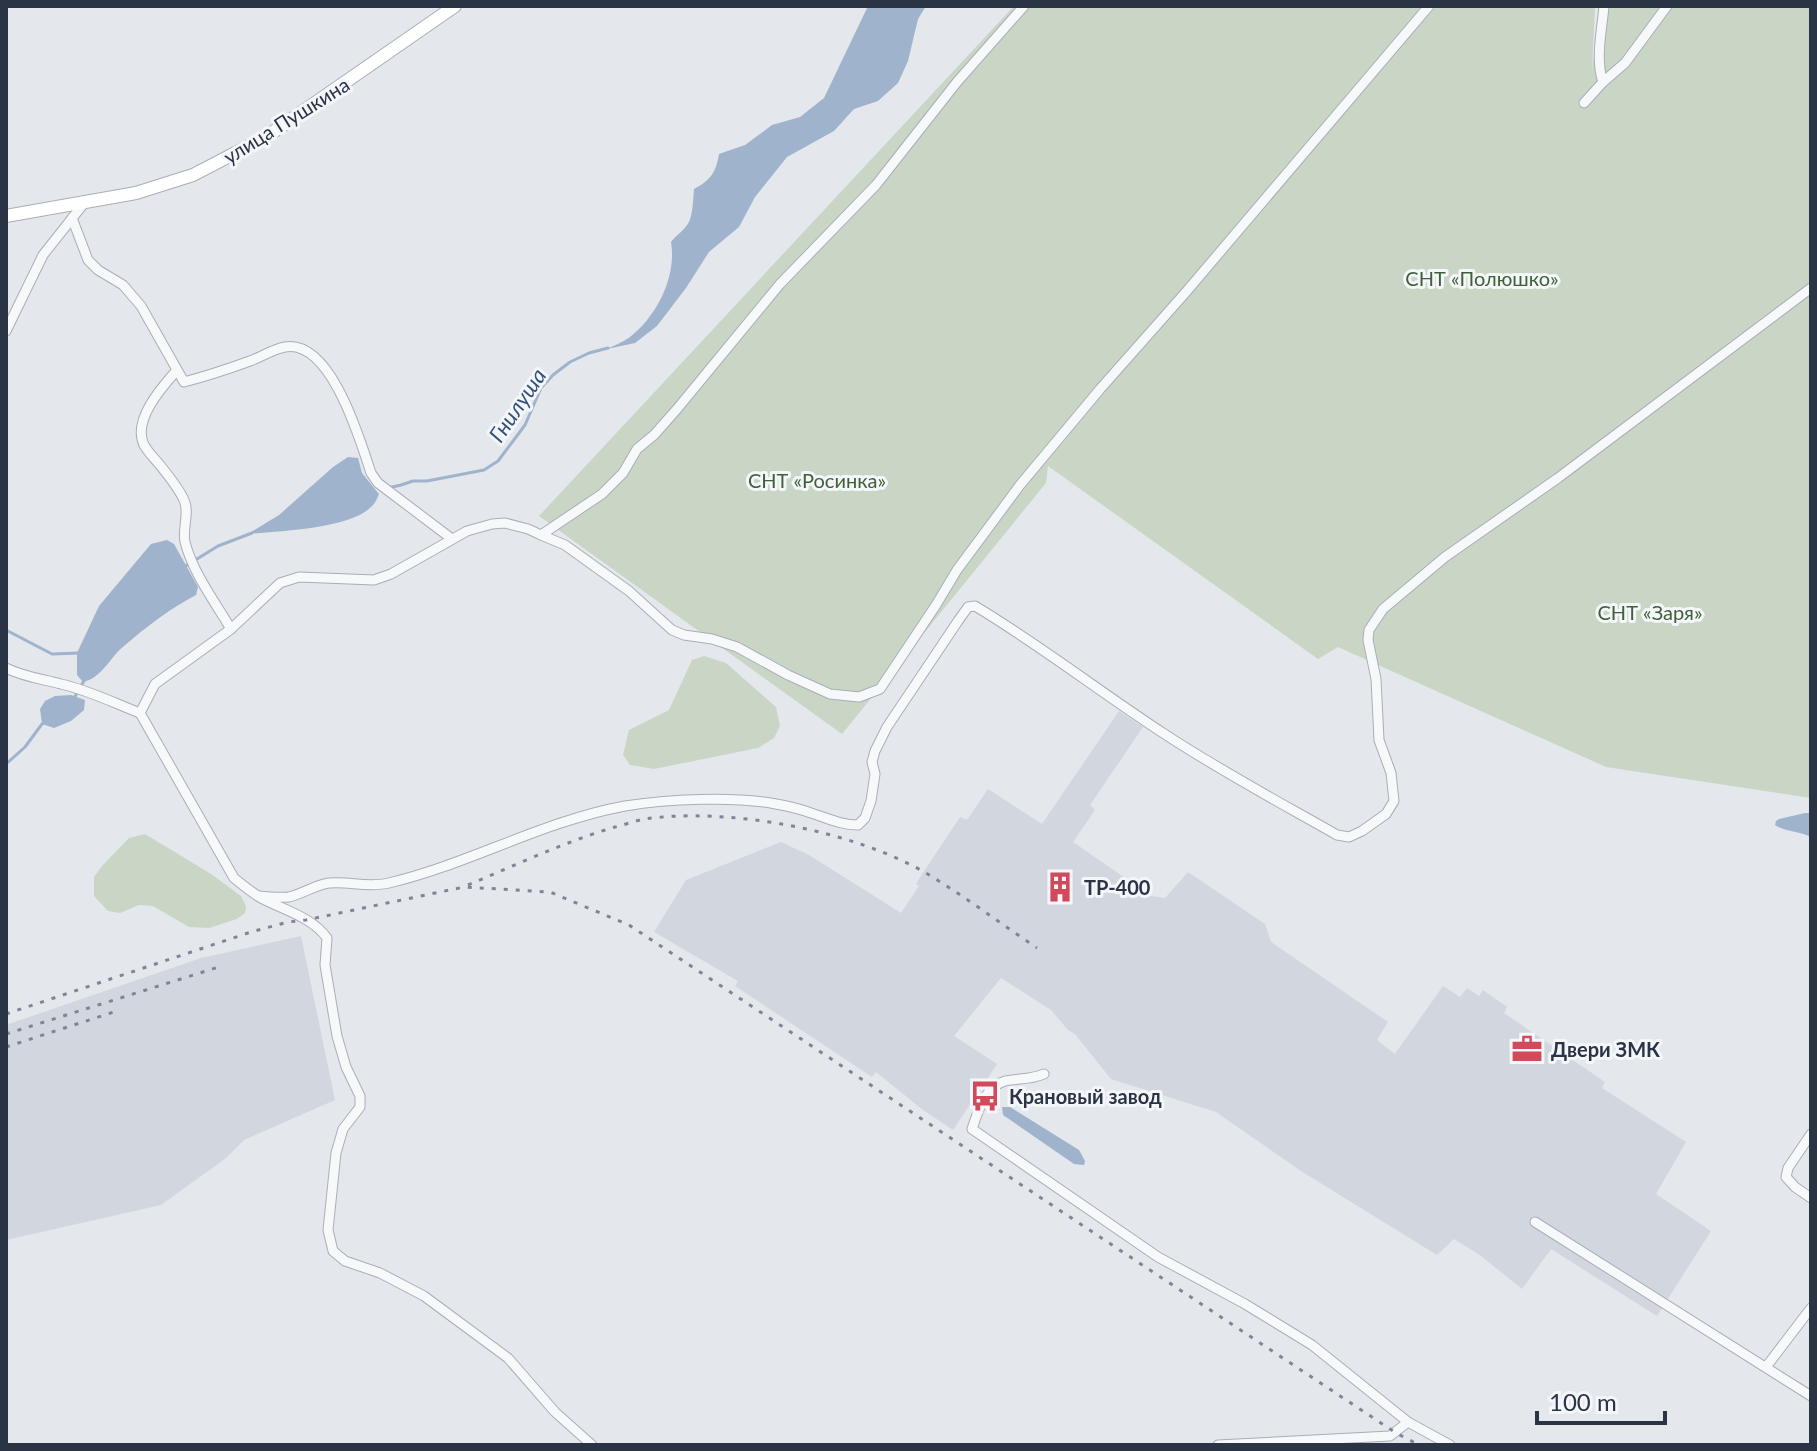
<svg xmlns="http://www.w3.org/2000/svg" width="1817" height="1451" font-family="Lato,sans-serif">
	<rect width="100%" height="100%" fill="#e4e7ec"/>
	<g fill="#d2d6de">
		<polygon points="1119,711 1143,727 1090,805 1095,810 1073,842 1151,896 1165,898 1188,872 1265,924 1271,942 1388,1022 1377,1040 1395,1054 1443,986 1460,997 1467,988 1479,996 1483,990 1507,1007 1504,1013 1605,1082 1602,1088 1686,1142 1656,1194 1711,1231 1657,1316 1551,1249 1522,1289 1481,1256 1454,1239 1437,1255 1301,1171 1216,1112 1111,1079 1075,1034 1068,1030 1051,1010 1001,978 954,1036 997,1064 953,1130 923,1110 876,1072 872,1077 735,986 738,981 654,932 686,880 781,842 809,855 901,913 919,886 916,884 919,879 960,817 967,820 988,789 1042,824"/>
		<polygon points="301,936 335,1100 244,1140 226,1158 161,1205 6,1240 6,1025 201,958"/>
	</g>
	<g fill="#c9d6c5">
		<polygon points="1014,6 1595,6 1592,71 1599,6 1811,6 1811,798 1606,767 1338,647 1318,659 1048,466 1046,483 842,734 539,516"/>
		<polygon points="704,656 726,663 776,707 780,726 774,738 758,748 654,769 630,765 623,755 629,730 669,710 692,660"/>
		<polygon points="145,834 211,874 241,896 246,906 245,913 237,919 209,928 189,927 153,906 139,905 120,913 108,911 94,896 94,877 102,866 129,838"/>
	</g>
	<g fill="#9fb4cc">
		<path d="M 868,6 L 926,6 L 918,19 L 908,61 L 898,83 L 878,101 L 854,109 L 834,131 L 787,157 L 755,197 L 739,227 L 709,252 L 686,288 L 657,326 L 635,343 L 607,349 C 615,345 623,342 630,337 C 657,316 677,276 671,242 C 676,235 685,230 689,222 C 693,213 693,200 694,189 C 711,180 716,172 719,154 L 745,145 L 772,125 L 800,117 L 824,98 Z"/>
		<path d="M 348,457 L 358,458 L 362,473 L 379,494 C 377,498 376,502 373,505 C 353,529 278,531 248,534 L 279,515 L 333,467 Z"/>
		<path d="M 167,540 L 174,544 L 198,587 L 196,595 C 171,608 146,627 124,646 C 110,657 102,678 83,682 L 77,675 L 77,653 L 99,606 L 151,544 Z"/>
		<polygon points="71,695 85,700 84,710 71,721 54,728 42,724 40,709 45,701 55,696"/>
		<path d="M 1805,813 L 1811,813 L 1811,837 C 1799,831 1786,832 1775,825 L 1776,821 L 1779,819 Z"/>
		<polygon points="1002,1107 1010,1107 1079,1150 1085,1161 1084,1165 1074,1164 1003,1115"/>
	</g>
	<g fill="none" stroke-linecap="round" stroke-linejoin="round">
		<g stroke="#9fb4cc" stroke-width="3">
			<polyline points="388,488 401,485 413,481 427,481 484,470 498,461 525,425 541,388 553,375 570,362 589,353 608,348"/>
			<polyline points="184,567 218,546 252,533"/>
			<polyline points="6,630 52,654 80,653"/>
			<polyline points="73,700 85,679"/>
			<polyline points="6,764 25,747 42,724 45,722"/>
		</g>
		<g stroke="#a9aeb7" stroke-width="11">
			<g id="minor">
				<path d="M 1603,82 C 1595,60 1602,29 1604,6"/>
				<polyline points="1584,103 1603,82 1625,63 1667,6"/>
				<path d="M 72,218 L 88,260 L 98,270 L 123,285 L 141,306 L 184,382 C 207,376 228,369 250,361 C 261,357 273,349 285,347 C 331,339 360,440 371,473 L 378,483 L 452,539"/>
				<polyline points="6,331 43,255 85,202"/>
				<path d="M 177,370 C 162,387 132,420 144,445 C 148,452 154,458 159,464 C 168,475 178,487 184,500 C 190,513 182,528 185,542 C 193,573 215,602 231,629"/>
				<polyline points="541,535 565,545 629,591 672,630 684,635 712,639 737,647 788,675 830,694 859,697 880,689 936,605 957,570 1020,485 1101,388 1186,292 1429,6"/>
				<path d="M 6,668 C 24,677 42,679 61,684 C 88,690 114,703 140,713"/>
				<polyline points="140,713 155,684 231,629 280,583 299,577 374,580 391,574 467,531 492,524 505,523 528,529 541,535 602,494 623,473 637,449 654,435 677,409 780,284 876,185 957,82 1024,6"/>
				<path d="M 140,713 L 234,878 C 243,885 251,892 261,898 C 284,910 312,917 327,938 L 325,965 L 337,1036 L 346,1067 L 360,1096 L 360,1107 L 343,1129 L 336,1153 L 328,1230 L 333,1251 L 345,1261 L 380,1273 L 424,1296 L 508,1358 L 555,1412 L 592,1445"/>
				<path d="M 258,896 C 268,897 279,898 289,897 C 302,894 315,885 329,883 C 349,881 367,888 389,883 C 469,864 543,821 625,806 C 667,799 734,796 776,804 C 788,806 800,809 811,813 C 827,818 841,825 858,825 L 865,818 L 871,801 L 875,774 L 872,762 L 875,751 L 887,727 L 958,621 L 968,607 L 975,606 C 1040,645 1100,692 1163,733 C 1219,770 1279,802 1337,835 L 1349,837 L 1362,831 L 1386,814 L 1394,801 L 1391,773 L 1379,740 L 1376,679 L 1368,640 L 1369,630 L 1383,609 L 1445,557 L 1558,478 L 1811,288"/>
				<path d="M 1044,1074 C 1030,1080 1018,1078 1005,1081 C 984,1087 978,1112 972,1129 L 1158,1257 L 1245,1304 L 1312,1345 L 1408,1422 L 1450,1445"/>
				<polyline points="1811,1134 1788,1168 1786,1177 1795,1187 1811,1198"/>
				<polyline points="1535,1222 1811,1396"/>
				<polyline points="1766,1367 1811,1308"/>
				<polyline points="1218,1445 1390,1436 1408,1422"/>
			</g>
		</g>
		<g stroke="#a9aeb7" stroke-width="14">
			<polyline id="secondary" points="6,216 136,193 193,175 266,137 455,6"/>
		</g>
		<use href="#minor" stroke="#f7f8fa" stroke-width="9"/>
		<use href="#secondary" stroke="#fff" stroke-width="12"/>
		<g stroke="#7d8696" stroke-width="3" stroke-dasharray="4 8" stroke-linecap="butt">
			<path d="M 468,885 C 516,865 564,842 615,827 C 624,825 634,821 644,819 C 728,807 852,830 926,873 C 964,896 1000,923 1037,948"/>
			<polyline points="6,1014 251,932 288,922 306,920 464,887 550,892 629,925 1396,1433 1419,1445"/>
			<polyline points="6,1034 222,966"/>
			<polyline points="6,1047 120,1010"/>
		</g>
	</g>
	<defs>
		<g id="building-bare" transform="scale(2.4)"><path d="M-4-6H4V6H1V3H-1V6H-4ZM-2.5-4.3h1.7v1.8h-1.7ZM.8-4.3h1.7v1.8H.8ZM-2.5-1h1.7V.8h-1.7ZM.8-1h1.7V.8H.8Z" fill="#d1495b" stroke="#f4f6f9" stroke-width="2.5" paint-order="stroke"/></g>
		<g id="office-bare" transform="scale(2.4)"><path d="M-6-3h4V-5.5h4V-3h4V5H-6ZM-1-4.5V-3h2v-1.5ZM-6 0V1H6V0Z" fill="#d1495b" stroke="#f4f6f9" stroke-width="2.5" paint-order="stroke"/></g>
		<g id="bus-bare" transform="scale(2.4)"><path d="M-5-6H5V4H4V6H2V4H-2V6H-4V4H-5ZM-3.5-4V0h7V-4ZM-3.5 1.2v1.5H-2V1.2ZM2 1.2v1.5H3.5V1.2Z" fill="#d1495b" stroke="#f4f6f9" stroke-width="2.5" paint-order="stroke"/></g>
	</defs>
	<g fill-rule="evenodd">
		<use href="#building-bare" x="1060" y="887"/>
		<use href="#office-bare" x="1527" y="1049"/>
		<use href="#bus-bare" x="985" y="1096"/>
	</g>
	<g text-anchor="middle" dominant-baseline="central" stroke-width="6" stroke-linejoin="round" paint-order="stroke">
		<g font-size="20" fill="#2b3445" stroke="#f4f6f9">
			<text transform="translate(286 120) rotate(-32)">улица Пушкина</text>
		</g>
		<g font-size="20" fill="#3f6138" stroke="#f4f6f9">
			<text x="1482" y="278">СНТ «Полюшко»</text>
			<text x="817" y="480">СНТ «Росинка»</text>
			<text x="1650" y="612">СНТ «Заря»</text>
		</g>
		<g font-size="20" font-weight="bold" fill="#2b3445" stroke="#f4f6f9" text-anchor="start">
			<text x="1084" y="887">ТР-400</text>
			<text x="1551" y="1049">Двери ЗМК</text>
			<text x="1009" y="1096">Крановый завод</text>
		</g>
		<g font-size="22" font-style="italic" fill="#34527a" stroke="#f4f6f9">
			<text transform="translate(517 405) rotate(-56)">Гнилуша</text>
		</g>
	</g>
	<rect width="1817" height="1451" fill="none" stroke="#2b3445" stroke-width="16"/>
	<path d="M1537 1411v12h128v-12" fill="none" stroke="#2b3445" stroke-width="4"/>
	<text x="1549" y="1411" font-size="24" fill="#2b3445" stroke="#f4f6f9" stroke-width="6" paint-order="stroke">100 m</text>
</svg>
